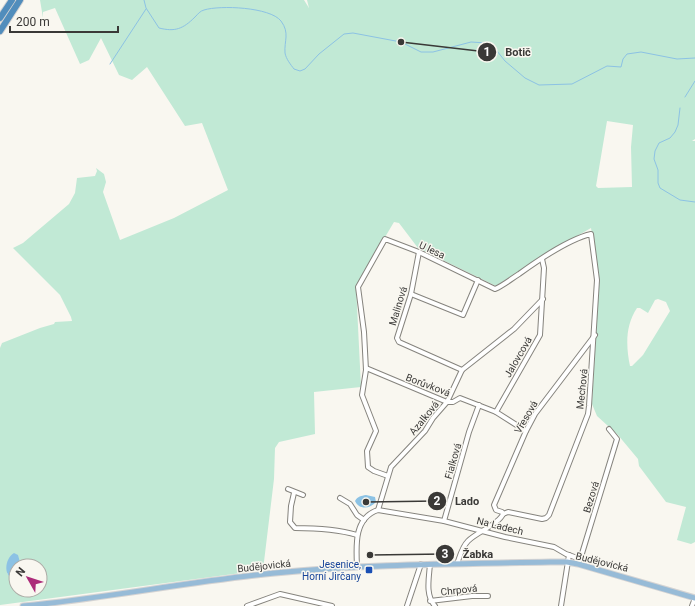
<svg xmlns="http://www.w3.org/2000/svg" width="695" height="606" font-family="Roboto,sans-serif">
	<rect width="100%" height="100%" fill="#f9f7f0"/>
	<path fill="#c1e9d5" fill-rule="evenodd" d="M 40,0 L 304,0 L 309,8 L 307,0 L 695,0 L 695,139 L 692,141 L 695,141 L 695,542 L 691,544 L 677,540 L 686,507 L 666,502 L 639,466 L 638,459 L 618,435 L 597,416 L 592,404 L 599,280 L 591,228 L 542,256 L 496,286 L 418,248 L 399,223 L 394,222 L 356,286 L 361,387 L 314,392 L 315,434 L 279,442 L 275,448 L 274,479 L 263,570 L 0,605 L 0,348 L 2,343 L 40,328 L 54,324 L 55,322 L 72,321 L 71,317 L 60,295 L 13,248 L 23,243 L 69,204 L 75,193 L 77,178 L 95,176 L 97,171 L 96,168 L 104,174 L 106,182 L 103,192 L 120,240 L 174,218 L 228,190 L 202,123 L 185,126 L 147,67 L 132,80 L 119,75 L 101,38 L 89,60 L 80,64 L 55,8 L 43,12 L 43,18 ZM 607,121 L 633,125 L 631,147 L 632,187 L 598,188 L 596,186 ZM 658,299 L 666,302 L 670,311 L 643,355 L 632,366 L 630,366 C 626,346 625,326 637,308 L 640,308 L 648,313 L 655,300 ZM 21,562 L 21,566 L 40,566 L 40,590 L 16,590 L 16,580 L 11,579 L 7,573 Z"/>
	<g fill="#8cc2e4">
		<path d="M 366,495 L 375,497 L 376,502 C 370,509 359,510 355,501 C 358,496 361,496 366,495 Z"/>
		<path d="M 14,553 L 18,555 L 21,566 L 16,566 L 16,580 C 3,578 4,559 14,553 Z"/>
	</g>
	<g fill="none" stroke-linecap="round" stroke-linejoin="round">
		<g stroke="#8cc2e4" stroke-width="1">
			<path d="M 144,0 L 146,8 L 159,28 C 175,32 183,29 195,17 C 198,14 200,11 204,10 C 220,5 270,7 281,21 C 290,33 284,41 285,53 C 286,59 291,65 294,69 L 300,71 L 305,69 L 319,54 L 344,34 L 353,33 L 401,42 L 421,52 L 433,52 L 471,42 L 487,43 L 493,46 L 505,61 L 525,78 L 539,85 L 572,84 L 607,66 L 621,67 L 623,59 L 627,54 L 641,52 L 677,59 L 695,58"/>
			<polyline points="110,64 146,9"/>
			<polyline points="685,97 695,81"/>
			<polyline points="680,108 678,125 675,132 670,138 659,143 655,151 654,159 658,170 658,183 660,188 680,200 695,202"/>
		</g>
		<g stroke="#86847e" stroke-width="6">
			<g id="minor">
				<polyline points="419,252 411,294 397,338 399,342 462,370"/>
				<polyline points="411,294 463,315 478,280"/>
				<polyline points="366,368 447,402 453,402 460,398 496,412 526,431"/>
				<polyline points="496,412 540,335 544,268 542,259"/>
				<path d="M 388,476 L 374,471 L 368,467 L 367,451 L 376,431 L 362,395 L 366,370 L 364,332 L 358,287 L 385,239 L 419,252 L 495,289 C 504,285 511,279 519,274 C 537,261 569,239 591,234 L 597,280 L 589,406 L 588,414 L 549,515 L 546,518 L 542,519 L 508,512 L 503,514"/>
				<polyline points="288,489 303,495"/>
				<path d="M 294,493 L 291,506 L 290,522 L 295,528 C 317,528 337,529 357,535"/>
				<polyline points="340,498 350,504 357,515 364,520"/>
				<polyline points="378,510 391,467 425,431 433,418 447,402 462,370 514,329 543,299"/>
				<polyline points="503,514 502,512 496,510 494,505 526,431 535,414 595,335"/>
				<polyline points="444,521 469,432 479,405"/>
				<polyline points="580,560 617,439 609,429"/>
				<path d="M 430,564 C 429,578 425,595 435,606"/>
				<path d="M 457,564 C 460,556 462,547 468,541 C 477,532 499,524 503,514"/>
				<path d="M 357,566 C 356,545 354,518 378,510 L 444,521 L 505,537 L 554,547 L 566,554 L 580,559"/>
				<polyline points="430,601 472,596 488,596"/>
				<polyline points="247,606 280,594 332,606"/>
				<polyline points="407,606 421,564"/>
				<polyline points="561,606 569,555"/>
				<polyline points="692,606 695,598"/>
			</g>
		</g>
		<g stroke="#d4d3d3" stroke-width="7">
			<path id="major" d="M 23,606 C 108,598 191,581 275,573 C 366,564 458,564 550,562 L 567,562 L 578,564 L 695,598"/>
		</g>
		<g stroke="#d4d3d3" stroke-width="8">
			<g id="highway">
				<polyline points="0,18 12,0"/>
				<polyline points="0,31 20,0"/>
			</g>
		</g>
		<use href="#minor" stroke="#fff" stroke-width="4"/>
		<use href="#major" stroke="#97bbd7" stroke-width="5"/>
		<use href="#highway" stroke="#518dbc" stroke-width="6"/>
	</g>
	<rect fill="#1a4fb4" stroke="#f9f7f0" stroke-width="1.5" x="365" y="566" width="8" height="8" rx="2"/>
	<g text-anchor="middle" dominant-baseline="central" stroke-width="3" stroke-linejoin="round" paint-order="stroke">
		<g font-size="10" fill="#3a3937" stroke="#f9f7f0">
			<text transform="translate(432 250) rotate(25)">U lesa</text>
			<text transform="translate(398 306) rotate(-73)">Malinová</text>
			<text transform="translate(518 357) rotate(-60)">Jalovcová</text>
			<text transform="translate(428 385) rotate(21)">Borůvková</text>
			<text transform="translate(582 389) rotate(-84)">Mechová</text>
			<text transform="translate(526 417) rotate(-60)">Vřesová</text>
			<text transform="translate(424 418) rotate(-51)">Azalková</text>
			<text transform="translate(453 461) rotate(-74)">Fialková</text>
			<text transform="translate(591 497) rotate(-73)">Bezová</text>
			<text transform="translate(500 526) rotate(14)">Na Ladech</text>
			<text transform="translate(602 562) rotate(14)">Budějovická</text>
			<text transform="translate(264 566) rotate(-6)">Budějovická</text>
			<text transform="translate(459 590) rotate(-6)">Chrpová</text>
		</g>
		<g font-size="10" fill="#164399" stroke="#f9f7f0" text-anchor="end">
			<text x="361" y="564">Jesenice,<tspan x="361" dy="12">Horní Jirčany</tspan></text>
		</g>
	</g>
	<path fill="none" stroke="#3a3937" stroke-width="1.5" d="M401 42L487 52M366 502L437 501M370 555L445 554"/>
	<g fill="#3a3937" stroke="#f9f7f0" stroke-width="1.5">
		<circle cx="401" cy="42" r="4"/>
		<circle cx="366" cy="502" r="4"/>
		<circle cx="370" cy="555" r="4"/>
		<circle cx="487" cy="52" r="10"/>
		<circle cx="437" cy="501" r="10"/>
		<circle cx="445" cy="554" r="10"/>
	</g>
	<g font-size="12" text-anchor="middle" font-weight="bold" fill="#fff">
		<text x="487" y="56">1</text>
		<text x="437" y="505">2</text>
		<text x="445" y="558">3</text>
	</g>
	<g font-size="11" text-anchor="middle" font-weight="bold" fill="#3a3937" stroke="#f9f7f0" stroke-width="3" stroke-linejoin="round" paint-order="stroke">
		<text x="518" y="56">Botič</text>
		<text x="467" y="505">Lado</text>
		<text x="478" y="558">Žabka</text>
	</g>
	<g transform="translate(28 578) rotate(309)"><circle r="19" fill="#f9f7f0" stroke="#adaba6"/>
	<path d="M0-3L7 15L0 10L-7 15Z" fill="#ac2c79"/>
	<text y="-6" font-size="11" font-weight="bold" text-anchor="middle" fill="#3a3937">N</text>
	</g>
	<path d="M10 26v6h108v-6" fill="none" stroke="#3a3937" stroke-width="2"/>
	<text x="16" y="26" font-size="12" fill="#3a3937" stroke="#f9f7f0" stroke-width="3" paint-order="stroke">200 m</text>
</svg>
